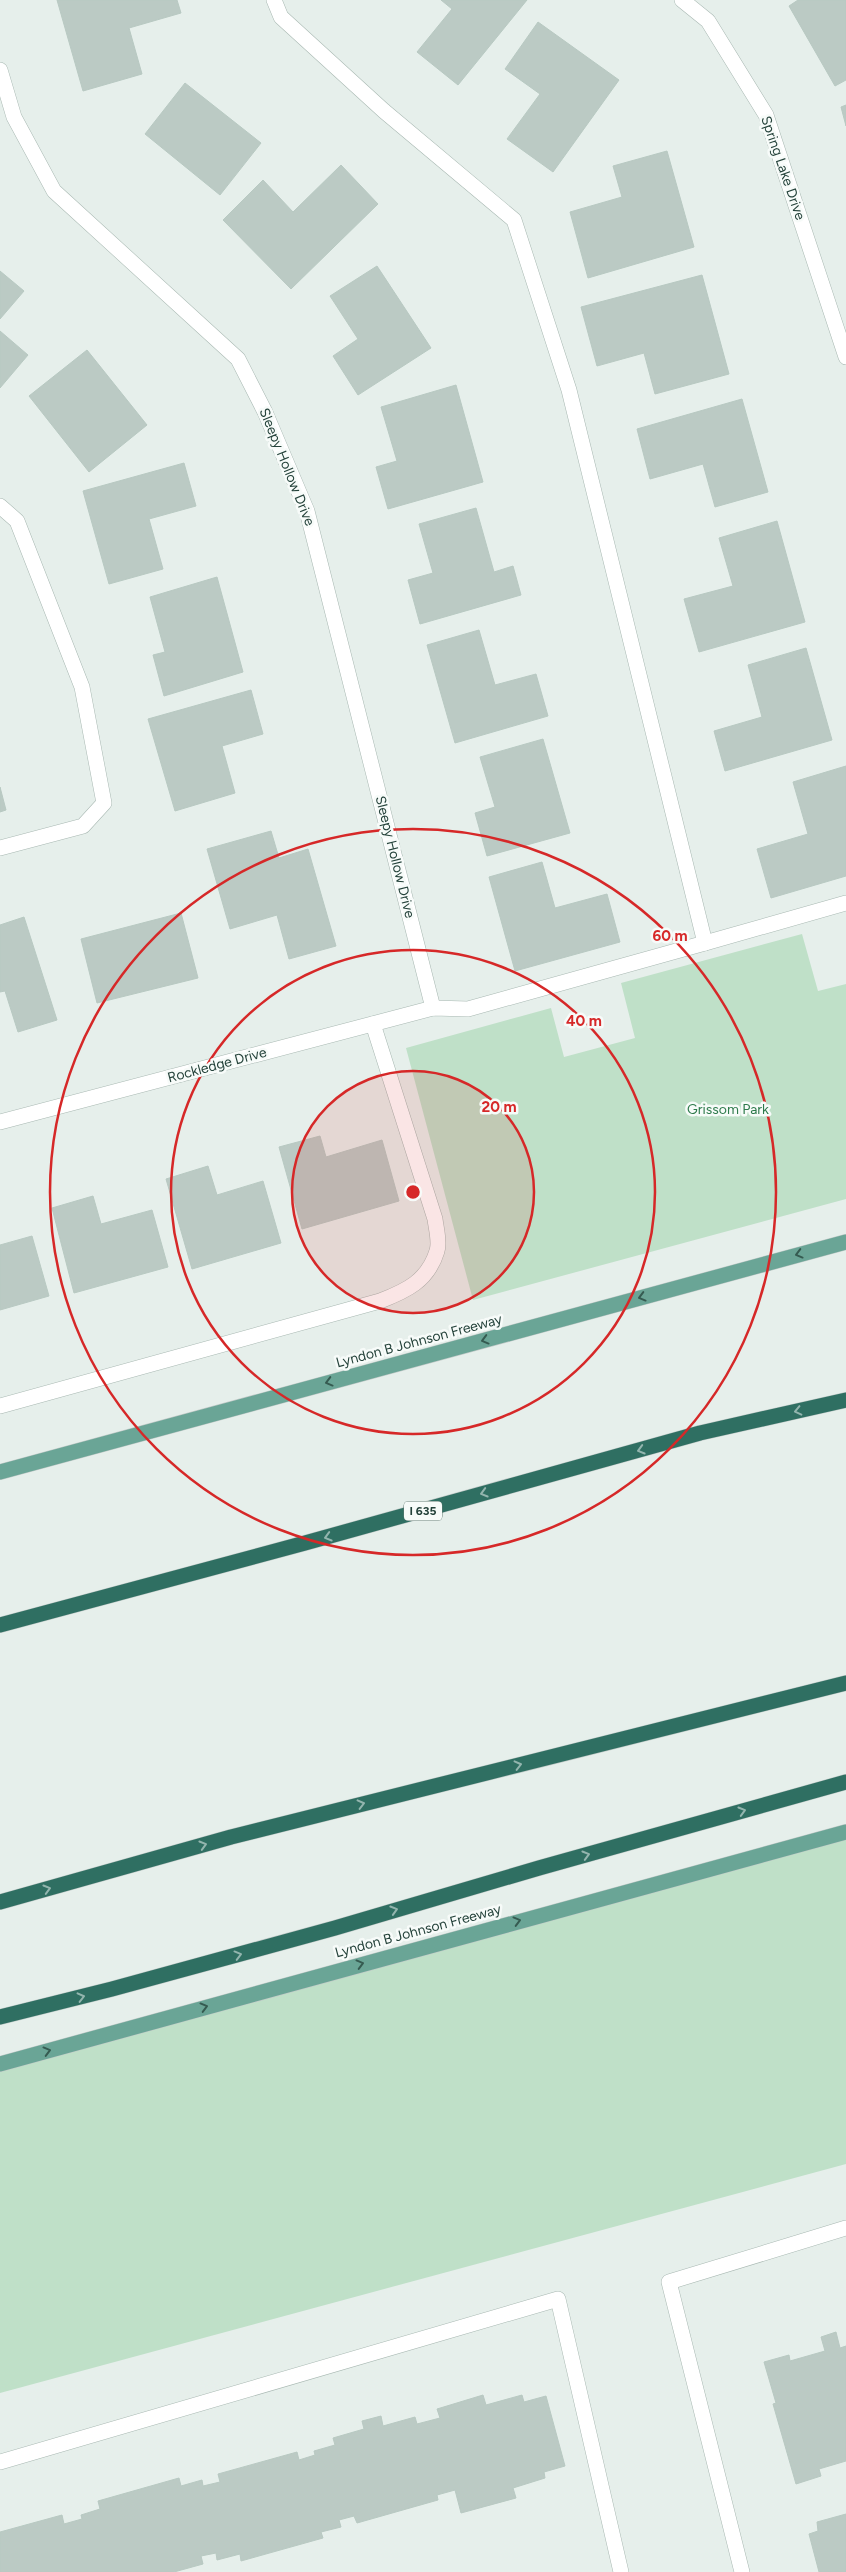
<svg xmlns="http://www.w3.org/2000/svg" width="846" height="2572" font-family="Figtree,sans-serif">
	<rect width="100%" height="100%" fill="#e6efeb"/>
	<g fill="#bfe0c8">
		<polygon points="802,934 818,991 846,984 846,1199 473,1300 406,1048 551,1008 564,1057 635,1038 621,983"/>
		<polygon points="846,1828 846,2164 0,2393 0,2059"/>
	</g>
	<g fill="#bbcac4" stroke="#b8c9c2">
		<polygon points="57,0 177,0 181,13 129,28 142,74 83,91"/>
		<polygon points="441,0 527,0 458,85 417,52 452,9"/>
		<polygon points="798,0 846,0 846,80 835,86 789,6"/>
		<polygon points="538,22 619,80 553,172 507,139 540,94 505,69"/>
		<polygon points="185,83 261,143 220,195 145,134"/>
		<polygon points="846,105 846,126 841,107"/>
		<polygon points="667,151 694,247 588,278 570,212 622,197 613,166"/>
		<polygon points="341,165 378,204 291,289 223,220 263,180 293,212"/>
		<polygon points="377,266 431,348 358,395 333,356 358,339 330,296"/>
		<polygon points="0,271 24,291 0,319"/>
		<polygon points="702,275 729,374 655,394 644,353 597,366 581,307"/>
		<polygon points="0,331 28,355 0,388"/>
		<polygon points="87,350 147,425 89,472 29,396"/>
		<polygon points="456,385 483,482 388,509 376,467 397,461 381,407"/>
		<polygon points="742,399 768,492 715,507 703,464 650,479 637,429"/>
		<polygon points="184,463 196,506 149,519 163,569 109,584 83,491"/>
		<polygon points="476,508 494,572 513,566 521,595 420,624 408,580 433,573 419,524"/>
		<polygon points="777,521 805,622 699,652 684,599 733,586 719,538"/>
		<polygon points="217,577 243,672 164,696 153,655 165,652 150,597"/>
		<polygon points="479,630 495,685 536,674 548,716 455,743 427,645"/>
		<polygon points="806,648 832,740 725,771 714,731 762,717 748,665"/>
		<polygon points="251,690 263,734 222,746 235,793 175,811 148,719"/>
		<polygon points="543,739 570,833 487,856 475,813 495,807 480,757"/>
		<polygon points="846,766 846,876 771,898 757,849 808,834 793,782"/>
		<polygon points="0,787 6,810 0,812"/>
		<polygon points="271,831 279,858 308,849 336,946 289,959 277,915 230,929 207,849"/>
		<polygon points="542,862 555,908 607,894 620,942 515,971 489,877"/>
		<polygon points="181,913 198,978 97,1003 81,939"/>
		<polygon points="24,917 57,1020 18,1032 5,991 0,992 0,925"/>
		<polygon points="320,1136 326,1157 382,1140 399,1201 302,1229 279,1147"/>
		<polygon points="208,1166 217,1195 263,1181 281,1243 192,1269 166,1179"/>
		<polygon points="93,1196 101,1224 152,1210 168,1267 74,1293 52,1208"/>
		<polygon points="32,1236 49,1296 0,1310 0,1245"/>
		<polygon points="836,2332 840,2348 846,2346 846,2461 819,2469 821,2476 796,2484 773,2404 776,2403 764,2362 789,2355 790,2361 825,2351 821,2337"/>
		<polygon points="483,2395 486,2405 522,2395 524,2402 546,2396 565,2466 544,2472 545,2478 513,2488 516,2498 461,2513 455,2490 437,2495 438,2500 357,2523 354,2516 339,2520 341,2527 321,2532 323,2538 241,2561 240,2554 217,2560 216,2553 201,2556 203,2564 174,2572 0,2572 0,2532 62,2515 64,2524 82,2519 81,2515 100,2509 98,2501 179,2478 181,2486 202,2480 203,2486 220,2482 218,2474 297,2452 299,2460 315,2455 314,2451 335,2445 333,2438 364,2429 362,2421 381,2416 383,2426 415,2417 417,2424 440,2418 437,2409"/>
		<polygon points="846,2514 846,2572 819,2572 809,2534 818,2531 817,2522"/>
	</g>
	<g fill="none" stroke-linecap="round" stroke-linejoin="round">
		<g stroke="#a8b8b2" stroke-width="16">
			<g id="minor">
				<polyline points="682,0 708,21 766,115 846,357"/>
				<polyline points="0,70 14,117 54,191 238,359 265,412 307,511 433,1008"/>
				<polyline points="0,506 17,521 82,687 104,803 83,826 0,848"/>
				<polyline points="705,943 846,903"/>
				<polyline points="0,1122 433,1008 468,1009 705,943 569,390 514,220 384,111 281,17 274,0"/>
				<path d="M 0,1406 L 380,1301 C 406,1291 428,1281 437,1251 C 440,1242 436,1228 435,1219 L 373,1024"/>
				<polyline points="0,2462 558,2299 621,2572"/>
				<polyline points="742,2572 669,2282 846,2228"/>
			</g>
		</g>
		<g stroke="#c2cac8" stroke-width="16">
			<g id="major">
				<polyline points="0,1472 846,1242"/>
				<polyline points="0,2064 846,1832"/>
			</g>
		</g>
		<g stroke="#c2cac8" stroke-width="16">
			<g id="highway">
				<polyline points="0,1625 305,1543 700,1433 846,1400"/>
				<polyline points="0,1902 231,1837 846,1683"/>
				<polyline points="0,2017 112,1989 335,1928 539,1868 846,1782"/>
			</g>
		</g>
		<use href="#minor" stroke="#fff" stroke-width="15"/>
		<use href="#major" stroke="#6aa596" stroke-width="15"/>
		<use href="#highway" stroke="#2f6f62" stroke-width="15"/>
	</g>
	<defs><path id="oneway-chevron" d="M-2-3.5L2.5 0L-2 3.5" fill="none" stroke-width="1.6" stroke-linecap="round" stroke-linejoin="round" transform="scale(1.25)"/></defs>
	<g stroke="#365b51">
		<use href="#oneway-chevron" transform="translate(799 1254) rotate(165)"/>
		<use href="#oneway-chevron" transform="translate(642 1297) rotate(165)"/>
		<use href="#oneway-chevron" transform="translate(485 1340) rotate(165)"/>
		<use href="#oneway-chevron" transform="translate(329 1382) rotate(165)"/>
		<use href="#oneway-chevron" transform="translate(517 1921) rotate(-15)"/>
		<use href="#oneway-chevron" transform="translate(360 1964) rotate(-15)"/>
		<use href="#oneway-chevron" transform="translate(204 2007) rotate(-15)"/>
		<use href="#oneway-chevron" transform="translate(47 2051) rotate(-15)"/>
	</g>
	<g stroke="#93b5ae">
		<use href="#oneway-chevron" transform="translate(798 1411) rotate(167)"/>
		<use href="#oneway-chevron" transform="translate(641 1450) rotate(164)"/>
		<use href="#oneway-chevron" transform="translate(484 1493) rotate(164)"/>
		<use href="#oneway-chevron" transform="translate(328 1537) rotate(164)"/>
		<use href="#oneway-chevron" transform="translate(518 1765) rotate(-14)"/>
		<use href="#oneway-chevron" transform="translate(361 1804) rotate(-14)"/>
		<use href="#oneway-chevron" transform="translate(742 1811) rotate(-16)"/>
		<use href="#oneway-chevron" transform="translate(203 1845) rotate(-16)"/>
		<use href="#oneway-chevron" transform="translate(586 1855) rotate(-16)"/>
		<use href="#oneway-chevron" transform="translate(47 1889) rotate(-16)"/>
		<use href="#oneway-chevron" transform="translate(394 1910) rotate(-17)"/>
		<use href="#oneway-chevron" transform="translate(238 1955) rotate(-15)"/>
		<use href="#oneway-chevron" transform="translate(81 1997) rotate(-14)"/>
	</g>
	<circle cx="413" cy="1192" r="121" fill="#d62828" fill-opacity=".12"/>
	<g fill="none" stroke="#d62828" stroke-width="2.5">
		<circle cx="413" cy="1192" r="121"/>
		<circle cx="413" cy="1192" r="242"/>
		<circle cx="413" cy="1192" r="363"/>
	</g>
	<g text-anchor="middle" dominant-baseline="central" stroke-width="5" stroke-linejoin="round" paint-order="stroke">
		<rect fill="#f7fbf9" stroke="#637a73" stroke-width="1" x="404" y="1501.5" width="38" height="19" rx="4"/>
		<g font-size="12" font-weight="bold" fill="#24423a">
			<text x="423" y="1511">I 635</text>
		</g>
		<g font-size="14" fill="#24423a" stroke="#f7fbf9">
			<text transform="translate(783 168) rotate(71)">Spring Lake Drive</text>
			<text transform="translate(287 467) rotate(68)">Sleepy Hollow Drive</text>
			<text transform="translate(395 857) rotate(76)">Sleepy Hollow Drive</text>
			<text transform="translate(217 1065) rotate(-15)">Rockledge Drive</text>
			<text transform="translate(419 1341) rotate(-15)">Lyndon B Johnson Freeway</text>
			<text transform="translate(418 1931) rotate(-15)">Lyndon B Johnson Freeway</text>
		</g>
		<g font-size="14" fill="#2d7a4b" stroke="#f7fbf9">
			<text x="728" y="1109">Grissom Park</text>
		</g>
	</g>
	<circle cx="413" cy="1192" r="8" fill="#d62828" stroke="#f7fbf9" stroke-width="2.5"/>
	<g font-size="15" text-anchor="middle" font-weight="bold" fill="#d62828" stroke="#f7fbf9" stroke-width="5" stroke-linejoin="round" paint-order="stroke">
		<text x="670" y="941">60 m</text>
		<text x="584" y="1026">40 m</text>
		<text x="499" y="1112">20 m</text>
	</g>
</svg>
